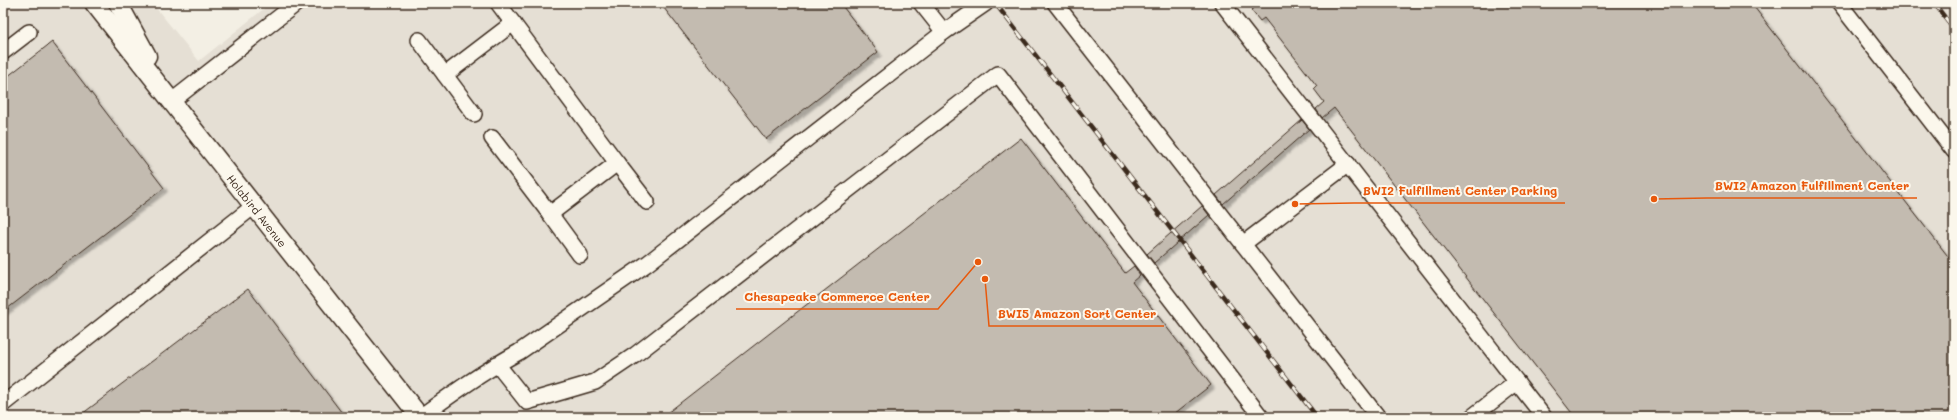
<svg xmlns="http://www.w3.org/2000/svg" width="1957" height="420" font-family="Mali,sans-serif">
	<defs>
		<filter id="shadow"><feDropShadow dx="3.5" dy="3.5" stdDeviation="1" flood-color="#0004"/></filter>
	</defs>
	<rect width="100%" height="100%" fill="#f3efe4"/>
	<filter id="ink" filterUnits="userSpaceOnUse"><feTurbulence type="fractalNoise" baseFrequency=".025" numOctaves="2"/><feDisplacementMap in="SourceGraphic" scale="8" xChannelSelector="R" yChannelSelector="G"/><feConvolveMatrix kernelMatrix="1 2 1 2 8 2 1 2 1" color-interpolation-filters="sRGB"/></filter>
	<g filter="url(#ink)">
		<polygon fill="#e5dfd4" points="4,3 152,3 199,61 271,3 1954,3 1954,417 3,417"/>
		<g fill="#c3bbb0" stroke="#3b2a1e" filter="url(#shadow)">
			<polygon points="660,3 840,3 878,52 766,139"/>
			<polygon points="1260,3 1751,3 1954,264 1954,417 1575,417 1334,108 1322,118 1316,109 1324,102 1314,89 1317,86 1264,18 1260,21 1251,10"/>
			<polygon points="52,42 164,188 3,312 3,80"/>
			<polygon points="1302,120 1309,129 1223,204 1216,195"/>
			<polygon points="1021,138 1125,273 1134,266 1140,275 1132,282 1211,385 1170,417 662,417"/>
			<polygon points="1202,206 1209,215 1154,263 1147,254"/>
			<polygon points="248,289 345,417 78,417"/>
		</g>
		<g fill="none" stroke-linecap="round" stroke-linejoin="round">
			<g stroke="#3b2a1e" stroke-width="18">
				<g id="minor">
					<polyline points="921,3 944,32"/>
					<polyline points="1055,3 1378,417"/>
					<polyline points="1222,3 1544,417"/>
					<polyline points="1839,3 1954,151"/>
					<polyline points="419,40 445,75"/>
					<polyline points="3,52 29,32"/>
					<polyline points="172,101 297,3"/>
					<polyline points="474,114 445,75 513,23"/>
					<polyline points="492,138 550,214 617,163 498,3"/>
					<polyline points="617,163 647,202"/>
					<polyline points="550,214 580,255"/>
					<polyline points="1243,244 1348,164"/>
					<polyline points="497,364 527,402 595,382 635,355 998,74 1261,417"/>
					<polyline points="3,404 254,206"/>
					<path d="M 420,417 C 452,394 484,371 519,352 L 648,263 L 944,32 L 986,3"/>
					<polyline points="1472,417 1517,382"/>
				</g>
			</g>
			<g stroke="#3b2a1e" stroke-width="21">
				<g id="major">
					<path id="s1" d="M 94,3 L 420,417"/>
					<polyline points="118,3 147,56"/>
				</g>
			</g>
			<use href="#minor" stroke="#fbf7ec" stroke-width="15"/>
			<use href="#major" stroke="#fbf7ec" stroke-width="18"/>
			<g stroke="#3b2a1e" stroke-width="4.5">
				<g id="rail">
					<polyline points="995,3 1317,417"/>
					<polyline points="1934,3 1954,29"/>
				</g>
			</g>
			<use href="#rail" stroke="#fbf7ec" stroke-width="3" stroke-dasharray="9" stroke-linecap="butt"/>
		</g>
	</g>
	<g text-anchor="middle" dominant-baseline="central" stroke-width="4" stroke-linejoin="round" paint-order="stroke">
		<g font-size="11" fill="#3b2a1e" stroke="#fbf7ec">
			<text stroke="none"><textPath href="#s1" startOffset="264">Holabird Avenue</textPath></text>
		</g>
	</g>
	<path fill="none" stroke="#e8590c" stroke-width="1.5" d="M1654 199L1707 198H1917M1295 204L1354 203H1565M978 262L938 309H736M985 279L989 326H1164"/>
	<g fill="#e8590c" stroke="#fbf7ec" stroke-width="1.5">
		<circle cx="1654" cy="199" r="4"/>
		<circle cx="1295" cy="204" r="4"/>
		<circle cx="978" cy="262" r="4"/>
		<circle cx="985" cy="279" r="4"/>
	</g>
	<g font-size="12" text-anchor="middle" font-weight="bold" fill="#e8590c" stroke="#fbf7ec" stroke-width="4" stroke-linejoin="round" paint-order="stroke">
		<text x="1812" y="190">BWI2 Amazon Fulfillment Center</text>
		<text x="1460" y="195">BWI2 Fulfillment Center Parking</text>
		<text x="837" y="301">Chesapeake Commerce Center</text>
		<text x="1077" y="318">BWI5 Amazon Sort Center</text>
	</g>
	<rect width="1957" height="420" fill="none" stroke="#fbf7ec" stroke-width="16"/>
	<rect x="8" y="8" width="1941" height="404" fill="none" stroke="#3b2a1e" stroke-width="1.5" filter="url(#ink)"/>
</svg>
